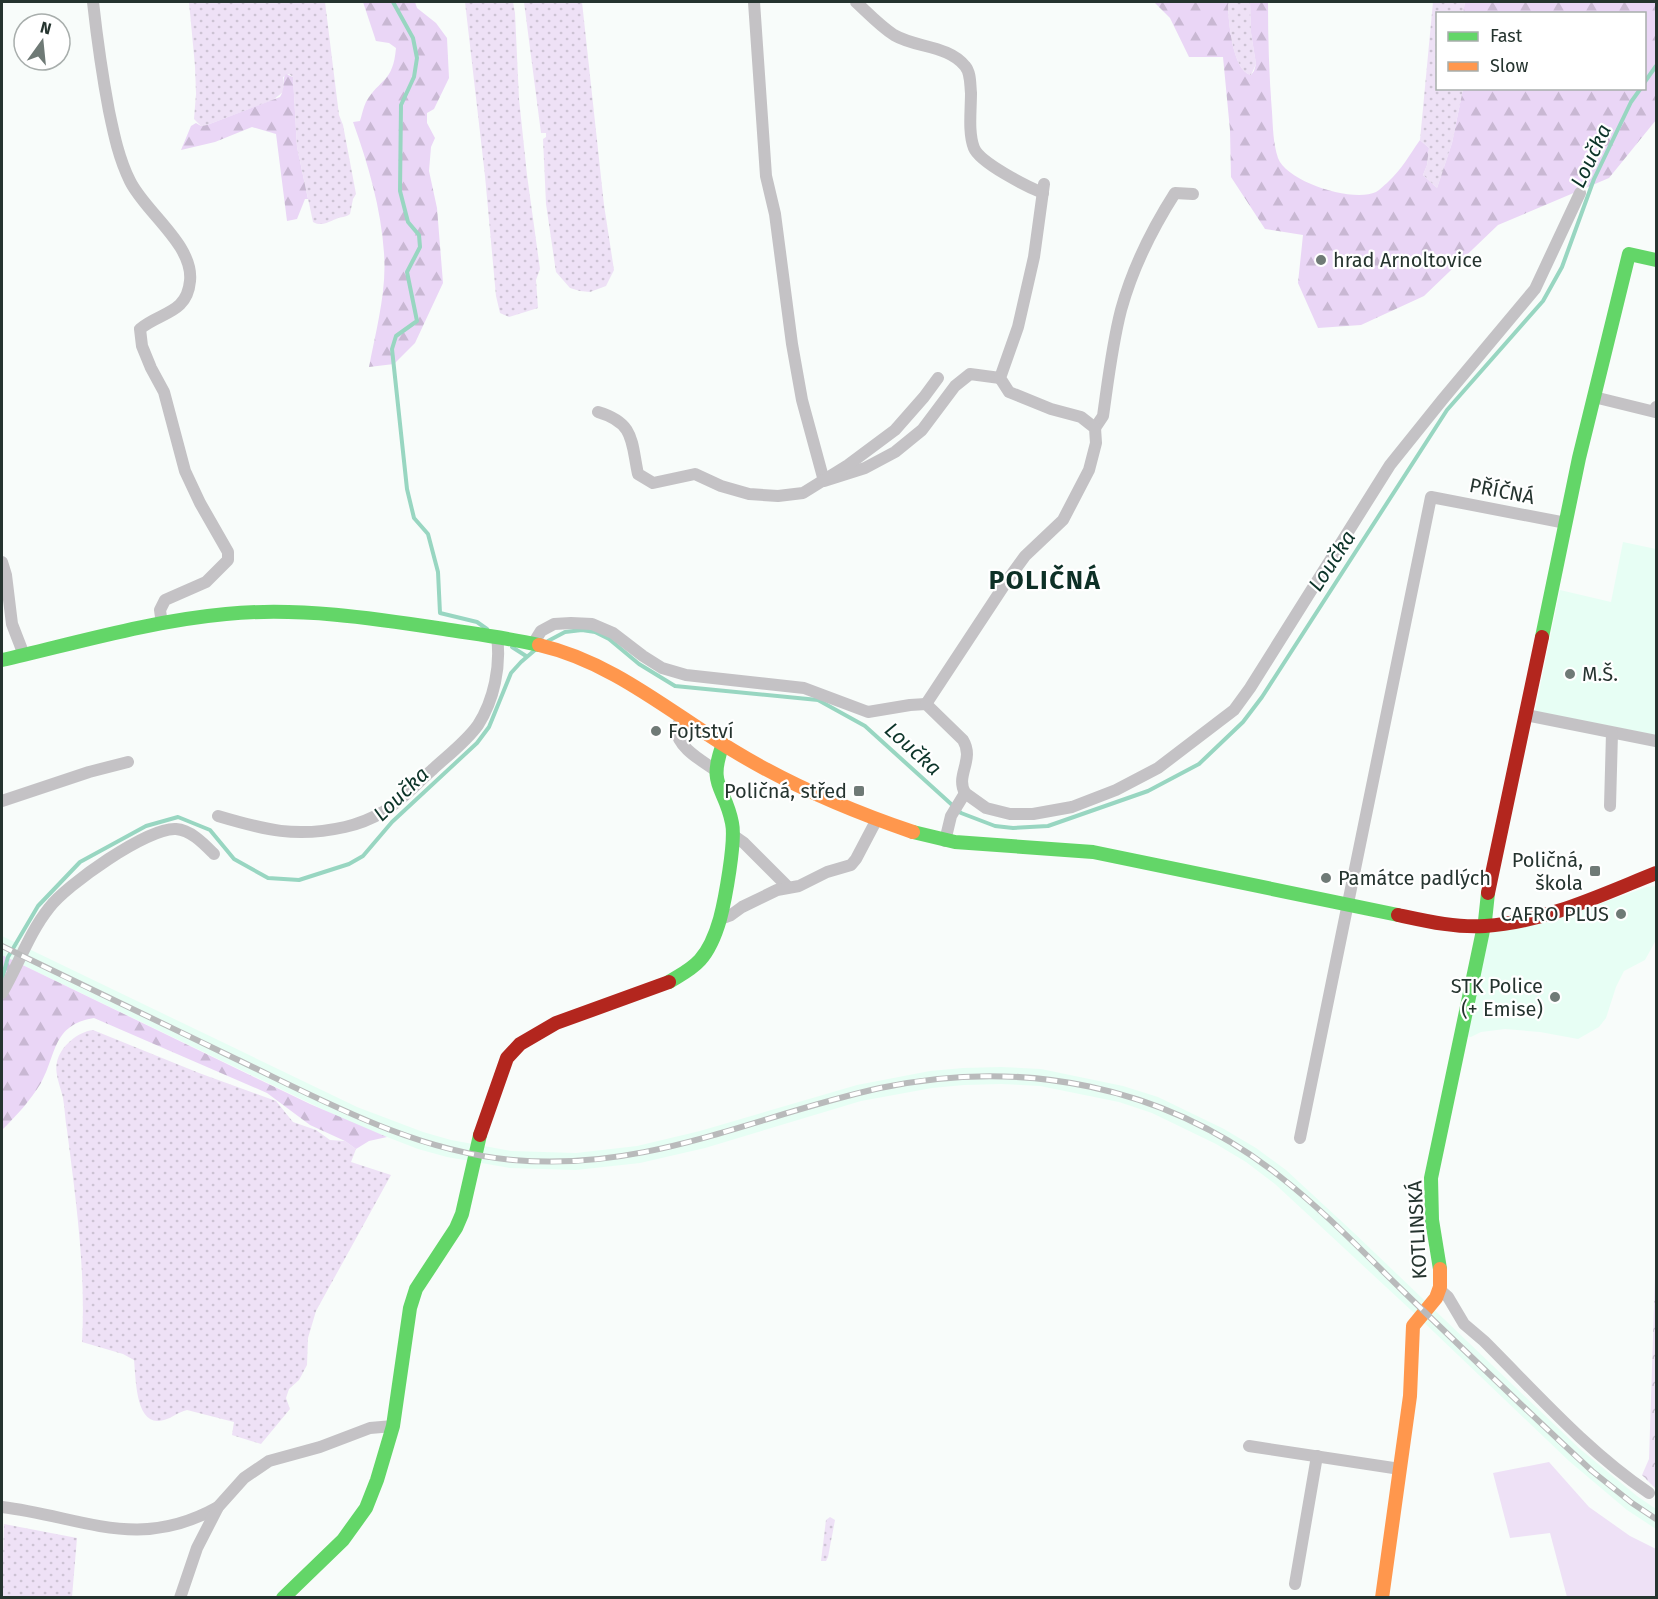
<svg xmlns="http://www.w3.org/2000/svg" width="1658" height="1599" font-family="'Fira Sans',sans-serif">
	<defs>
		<pattern id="grass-dots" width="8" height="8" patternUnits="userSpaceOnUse" patternTransform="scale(1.5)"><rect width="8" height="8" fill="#eee1f6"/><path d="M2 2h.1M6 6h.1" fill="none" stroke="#ccc2d3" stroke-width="1.8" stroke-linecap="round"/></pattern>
		<pattern id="forest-firs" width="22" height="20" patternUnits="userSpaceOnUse" patternTransform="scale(1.5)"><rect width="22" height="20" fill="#ead6f6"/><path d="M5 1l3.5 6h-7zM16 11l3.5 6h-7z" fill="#c9b8d3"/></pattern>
		<pattern id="park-crowns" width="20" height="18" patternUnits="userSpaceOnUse" patternTransform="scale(1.5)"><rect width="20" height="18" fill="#eee1f6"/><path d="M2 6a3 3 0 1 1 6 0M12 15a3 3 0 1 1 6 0" fill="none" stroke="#ccc2d3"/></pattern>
	</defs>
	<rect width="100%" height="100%" fill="#f8fcfa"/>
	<g fill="#e7fef4">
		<polygon points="1623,542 1656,549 1656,735 1535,711 1560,590 1611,602"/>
		<polygon points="1656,886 1656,940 1645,960 1624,971 1616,987 1606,1018 1599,1027 1578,1039 1540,1032 1505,1029 1481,1032 1471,1037 1465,1036 1485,938 1494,931 1582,910 1647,887"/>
		<polygon points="2,936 357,1107 423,1132 451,1140 511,1151 576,1153 637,1146 700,1131 857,1085 930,1071 963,1068 1001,1067 1041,1069 1123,1086 1158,1097 1224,1129 1256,1148 1286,1170 1353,1232 1580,1449 1637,1496 1656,1509 1656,1529 1627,1510 1569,1461 1413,1312 1275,1184 1246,1162 1216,1144 1152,1113 1119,1102 1040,1086 1001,1084 964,1085 932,1088 861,1101 705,1148 640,1163 576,1170 510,1168 447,1157 418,1149 351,1123 2,955"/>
	</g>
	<g fill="url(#grass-dots)">
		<path d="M 189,2 L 325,2 L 339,115 L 343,125 L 356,194 L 353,199 L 350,214 C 345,218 342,216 336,219 C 328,222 322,227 313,222 L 297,147 L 293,77 L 289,74 L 283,77 L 283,92 L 273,100 L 207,125 L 201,126 L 194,119 L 196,94 L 195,66 Z"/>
		<polygon points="465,2 513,2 515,13 519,99 527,175 540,269 536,280 538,308 509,317 500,313 496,296 485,176"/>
		<polygon points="524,2 582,2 604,205 614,270 606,286 590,292 580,291 570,288 556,272 546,204 543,139 546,137 546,133 541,133"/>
		<path d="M 1228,2 L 1250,2 L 1251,33 L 1256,64 L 1251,75 C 1232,71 1228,18 1228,2 Z"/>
		<polygon points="1433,2 1465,2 1463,13 1438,14 1438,88 1463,89 1452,143 1437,188 1423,175 1427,165 1429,148 1420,140"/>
		<path d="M 93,1030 L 199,1073 L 276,1101 L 293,1122 L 316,1130 L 330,1140 L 345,1141 L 356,1149 L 351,1162 L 391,1175 L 316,1311 L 308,1338 L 307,1365 L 299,1380 L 289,1389 L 286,1398 L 290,1409 L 261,1444 L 232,1435 L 234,1422 L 187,1410 C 178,1412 172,1418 164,1420 C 135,1429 136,1378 134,1360 L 123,1354 L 82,1342 C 86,1271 76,1201 67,1130 C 65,1120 65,1109 63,1098 C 61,1088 54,1073 57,1062 C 60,1047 77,1032 93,1030 Z"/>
		<polygon points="830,1517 835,1520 828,1557 826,1561 821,1561 826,1520"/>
		<polygon points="4,1524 77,1538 72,1597 2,1597"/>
	</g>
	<g fill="url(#forest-firs)">
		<path d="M 363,2 L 415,2 L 417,8 L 436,23 L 447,38 L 449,78 L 434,109 L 427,113 L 427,123 L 435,138 L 431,147 L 429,171 L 437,208 L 443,283 L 415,343 L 394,364 L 369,367 C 376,330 387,291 384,253 C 381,208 368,164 353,122 L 360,121 C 362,115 363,108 366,102 C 380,78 393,83 396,48 L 389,43 L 376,41 Z"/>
		<path d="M 1154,2 L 1228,2 C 1228,18 1232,71 1251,75 L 1254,71 L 1256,64 L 1251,33 L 1250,2 L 1268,2 C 1268,39 1269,75 1272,112 C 1273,127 1273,143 1278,158 C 1287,182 1353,203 1376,192 C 1380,190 1384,185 1387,183 C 1403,168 1408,157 1420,140 L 1429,148 L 1427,165 L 1423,175 L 1437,188 L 1452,143 L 1463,89 L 1644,88 L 1644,14 L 1463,13 L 1465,2 L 1656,2 L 1656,120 L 1609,178 L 1498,225 L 1424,296 L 1361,325 L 1318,328 L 1298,283 L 1303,235 L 1265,229 L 1231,177 L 1230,130 L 1223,57 L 1189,57 L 1170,18 Z"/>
		<path d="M 286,74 L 293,77 L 297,147 L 308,199 L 305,199 L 297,219 L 287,221 L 276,134 L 252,127 L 215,142 L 181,150 L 191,126 L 196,123 L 201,126 L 207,125 L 280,97 C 286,88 281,80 286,74 Z"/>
		<path d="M 2,955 L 310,1104 L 387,1137 L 369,1141 L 356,1149 L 345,1141 L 310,1125 L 267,1093 L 94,1018 C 52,1025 57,1054 41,1083 C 30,1101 17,1115 2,1130 Z"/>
	</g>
	<polygon fill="url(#park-crowns)" points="1656,1246 1656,1489 1642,1475 1649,1459"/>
	<polygon fill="#eee1f6" points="1549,1462 1589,1507 1630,1536 1656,1549 1656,1597 1567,1597 1550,1533 1510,1538 1493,1473"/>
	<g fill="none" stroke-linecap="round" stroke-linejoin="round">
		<g stroke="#98d6c1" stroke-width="4">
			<polyline points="393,2 413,38 417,58 414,77 401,105 400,191 408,222 419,235 420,247 407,272 417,321 396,336 392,349 407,489 414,518 428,534 438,572 440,613 477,622 487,629"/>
			<polyline points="1644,83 1656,66"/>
			<polyline points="548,641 565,632 582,630 595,632 609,639 639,664 675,686 818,700 865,726 961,813 995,826 1013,828 1048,826 1148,791 1199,764 1243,722 1262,697 1447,410 1543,301 1562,267 1594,179 1631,102 1641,88"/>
			<polyline points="512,647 526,656"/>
			<polyline points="2,979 8,957 38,906 80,862 146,826 178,817 210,830 234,859 268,878 299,880 349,864 363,856 392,822 477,743 489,727 511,673 521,662 535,650"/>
		</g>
		<g stroke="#c4c2c5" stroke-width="12">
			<path d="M 93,2 C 97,38 102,74 109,111 C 114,135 119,159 130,181 C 145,212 194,245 190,281 C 187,314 160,312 140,329 L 142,346 L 151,368 L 164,392 L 185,471 L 200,503 L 228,552 L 228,560 L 206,582 L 165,600 L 160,610 L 162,624"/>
			<polyline points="754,2 766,176 775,214 792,344 802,400 824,481 865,468 895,452 922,430 955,386 970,374 1000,378"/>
			<path d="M 856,2 C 868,13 880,26 894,35 C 916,48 948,45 965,66 C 971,73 970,84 971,93 C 971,110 968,133 974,148 C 980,163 1028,187 1043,193"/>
			<polyline points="1594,397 1655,412 1656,407"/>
			<path d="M 598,412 C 635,423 631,441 638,474 L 653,483 L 695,474 L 721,486 L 749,494 L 778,496 L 803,493 L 848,465 L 895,430 L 924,397 L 938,378"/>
			<path d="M 1095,428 L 1103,416 C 1108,381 1112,345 1121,310 C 1132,270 1152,229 1175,193 L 1193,194"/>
			<polyline points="2,562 6,575 12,624 24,655"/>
			<path d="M 533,644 L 541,631 L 554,624 L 571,623 L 592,624 L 613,633 L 643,656 L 662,668 L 686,675 L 804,688 L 868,712 L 910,705 L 926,704 L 963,740 C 975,760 955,775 965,793"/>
			<polyline points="926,704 1009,578 1025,556 1063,520 1089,470 1096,443 1095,428 1081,417 1051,409 1009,392 1000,378 1018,327 1034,257 1044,184"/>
			<polyline points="1526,715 1656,741"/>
			<path d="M 682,717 L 676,729 C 678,748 701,760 715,770"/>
			<polyline points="2,801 89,772 128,762"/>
			<polyline points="1610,806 1612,733"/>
			<path d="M 218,816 C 265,830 296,838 345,827 C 358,824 371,819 383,812 C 401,801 416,784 432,770 C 447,756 466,742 478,725 C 494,700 501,666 497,637"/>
			<polyline points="734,836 744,843 788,887"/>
			<polyline points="945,841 951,816 965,793 986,808 1010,814 1033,814 1072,807 1116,790 1158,768 1234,710 1250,688 1390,465 1443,399 1535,289 1580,193"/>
			<polyline points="720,919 731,915 742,907 777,890 799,886 827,872 851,865 856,859 877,819"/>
			<path d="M 2,993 C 18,966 29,933 49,908 C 66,885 148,827 176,829 C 191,830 204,844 214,854"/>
			<polyline points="1300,1138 1431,497 1566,523"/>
			<path d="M 1440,1290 L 1448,1297 L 1464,1324 L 1484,1341 C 1537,1394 1587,1451 1649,1493"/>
			<polyline points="1249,1446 1400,1469"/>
			<path d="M 2,1507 C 83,1517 138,1552 218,1507"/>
			<polyline points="1295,1584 1317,1456"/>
			<polyline points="180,1598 197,1548 218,1507 244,1478 269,1461 320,1447 370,1428 393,1426"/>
		</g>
		<g stroke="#63d668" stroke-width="14">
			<polyline points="1542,637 1579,458 1629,254 1656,260"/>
			<path d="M 2,660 C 76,643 150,621 226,614 C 299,607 372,618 444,629 C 476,634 508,638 539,645"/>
			<polyline points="913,832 955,842 1093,852 1398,915"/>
			<path d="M 669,982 C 680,975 691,970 700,960 C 709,950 716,933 720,919 C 725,900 736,841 732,823 C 725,786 707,787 723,744"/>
			<polyline points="1440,1269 1432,1220 1431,1178 1485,921 1488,893"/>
			<polyline points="283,1598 343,1540 366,1508 377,1480 393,1426 410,1308 416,1289 456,1228 462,1214 480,1135"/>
		</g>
		<g stroke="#ff974d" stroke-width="14">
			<path d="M 539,645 C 613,662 671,713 734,751 C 790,785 851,811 913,832"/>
			<polyline points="1382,1598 1410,1396 1413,1326 1436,1298 1440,1287 1440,1269"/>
		</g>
		<g stroke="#b3261e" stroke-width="14">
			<polyline points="1488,893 1542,637"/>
			<path d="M 1398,915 C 1426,921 1456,928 1485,926 C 1545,922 1601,895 1656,873"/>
			<polyline points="480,1135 507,1058 520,1044 556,1023 669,982"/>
		</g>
		<g stroke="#b9babb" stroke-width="6">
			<path id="rail" d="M 2,946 C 79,984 158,1021 236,1059 C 324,1101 413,1151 513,1160 C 648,1172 753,1116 880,1088 C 1021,1058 1164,1085 1278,1175 C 1323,1210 1363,1252 1403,1291 C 1466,1352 1528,1412 1592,1471 L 1632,1503 L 1656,1519"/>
		</g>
		<use href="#rail" stroke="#fff" stroke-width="4" stroke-dasharray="11" stroke-linecap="butt"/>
	</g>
	<g fill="#6f7a76" stroke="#fff" stroke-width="2">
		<circle cx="1321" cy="260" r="6"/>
		<circle cx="1570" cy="674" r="6"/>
		<circle cx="656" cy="731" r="6"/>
		<rect x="853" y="785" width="12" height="12" rx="3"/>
		<rect x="1589" y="865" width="12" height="12" rx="3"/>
		<circle cx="1326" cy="878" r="6"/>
		<circle cx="1621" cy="914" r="6"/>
		<circle cx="1555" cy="997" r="6"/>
	</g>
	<g text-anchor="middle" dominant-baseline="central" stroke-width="4.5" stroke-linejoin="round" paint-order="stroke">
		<g font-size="20" fill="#25342f" stroke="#fff" text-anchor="start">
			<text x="1333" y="260">hrad Arnoltovice</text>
			<text x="1582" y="674">M.Š.</text>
			<text x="668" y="731">Fojtství</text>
			<text x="847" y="791" text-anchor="end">Poličná, střed</text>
			<text x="1583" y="860" text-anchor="end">Poličná,<tspan x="1583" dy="23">škola</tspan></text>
			<text x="1338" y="878">Památce padlých</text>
			<text x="1609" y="914" text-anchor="end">CAFRO PLUS</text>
			<text x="1543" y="986" text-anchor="end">STK Police<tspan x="1543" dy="23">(+ Emise)</tspan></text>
		</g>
		<g font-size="20" fill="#25342f" stroke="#fff">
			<text transform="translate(1502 491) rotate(11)">PŘÍČNÁ</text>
			<text transform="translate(1417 1230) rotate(-93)">KOTLINSKÁ</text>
		</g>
		<g font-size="21" font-style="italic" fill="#0c3429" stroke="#fff">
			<text transform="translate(1591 156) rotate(-65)">Loučka</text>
			<text transform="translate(1332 561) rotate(-57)">Loučka</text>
			<text transform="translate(913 749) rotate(42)">Loučka</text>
			<text transform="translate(401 794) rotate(-44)">Loučka</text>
		</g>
		<g font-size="26" font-weight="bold" letter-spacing="1.5" fill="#0d3026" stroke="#fff">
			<text x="1045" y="580">POLIČNÁ</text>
		</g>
	</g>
	<rect width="1658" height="1599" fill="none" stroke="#25342f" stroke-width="6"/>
	<rect x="1436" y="12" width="210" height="78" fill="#ffffff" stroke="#a8aeac" stroke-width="1.5"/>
	<rect x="1448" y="32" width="30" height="9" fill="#63d668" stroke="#a8aeac" stroke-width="1.5"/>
	<text x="1490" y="42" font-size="18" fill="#25342f">Fast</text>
	<rect x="1448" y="62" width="30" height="9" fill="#ff974d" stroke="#a8aeac" stroke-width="1.5"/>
	<text x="1490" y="72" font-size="18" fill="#25342f">Slow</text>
	<g transform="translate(42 42) rotate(15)"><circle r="28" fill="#ffffff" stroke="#a8aeac" stroke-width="1.5"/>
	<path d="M0-4.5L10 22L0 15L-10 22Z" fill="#6f7a76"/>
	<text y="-9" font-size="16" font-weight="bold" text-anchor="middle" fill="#25342f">N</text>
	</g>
</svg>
